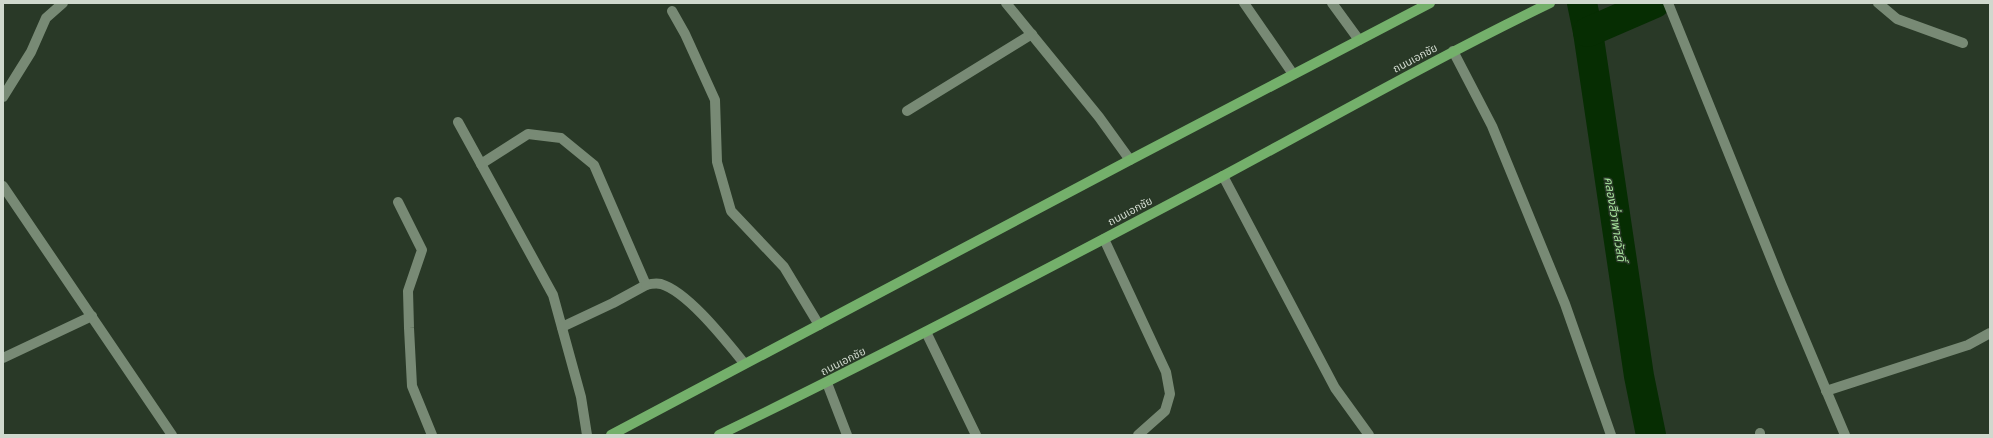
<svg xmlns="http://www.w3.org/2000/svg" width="1993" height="438" font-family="'Times New Roman','Noto Sans Thai',serif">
	<rect width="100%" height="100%" fill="#293927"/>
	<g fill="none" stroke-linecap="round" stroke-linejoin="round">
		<g stroke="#062d02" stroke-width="30">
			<polyline points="1582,3 1588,32 1639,376 1651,435"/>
			<polyline points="1588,32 1655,3"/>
		</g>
		<g stroke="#788a75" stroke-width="10">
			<polyline points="1244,3 1293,74"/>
			<polyline points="1332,3 1359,40"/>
			<polyline points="672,11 685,34 715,100 717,162 731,211 784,267 819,325"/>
			<polyline points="3,97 31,52 46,18 63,3"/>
			<polyline points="907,111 1032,34"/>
			<polyline points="458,122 553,295 581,397 587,435"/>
			<polyline points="481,164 528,134 561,138 594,165 646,285 613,303 562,327"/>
			<polyline points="398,202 422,250 408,291 409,328 412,386 432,435"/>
			<polyline points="1104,239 1166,372 1170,394 1165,411 1138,435"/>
			<path d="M 646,285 C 650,284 656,283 661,284 C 688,292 726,341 744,363"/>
			<polyline points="926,332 976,435"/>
			<polyline points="827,383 847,435"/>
		</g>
		<g stroke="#788a75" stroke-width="10">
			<polyline points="1006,3 1099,117 1130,160"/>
			<polyline points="1668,3 1781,283 1845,435"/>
			<polyline points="1878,3 1897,19 1963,43"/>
			<polyline points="1453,51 1492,126 1565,304 1611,435"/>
			<polyline points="1223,176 1335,388 1369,435"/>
			<polyline points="3,186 172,435"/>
			<polyline points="3,358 92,316"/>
			<polyline points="1826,391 1968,345 1990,333"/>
			<polyline points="1760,433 1760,435"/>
		</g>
		<g stroke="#74b06b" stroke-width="10">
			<polyline points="611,435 1130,160 1430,3"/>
			<path d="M 719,435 C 888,353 1055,265 1221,177 C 1331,118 1438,57 1550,3"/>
		</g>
	</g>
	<g text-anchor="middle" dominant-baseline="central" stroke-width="3" stroke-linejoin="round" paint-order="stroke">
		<g font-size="11" fill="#cfd8cd" stroke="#293927">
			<text transform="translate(1415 58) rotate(-28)">ถนนเอกชัย</text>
			<text transform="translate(1130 211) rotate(-28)">ถนนเอกชัย</text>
			<text transform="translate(843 361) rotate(-27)">ถนนเอกชัย</text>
		</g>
		<g font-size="12" font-style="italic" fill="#a8e49e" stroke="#293927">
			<text transform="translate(1615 219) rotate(81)">คลองสี่วาพาสวัสดิ์</text>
		</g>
	</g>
	<rect width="1993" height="438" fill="none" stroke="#cfd8cd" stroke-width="8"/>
</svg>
